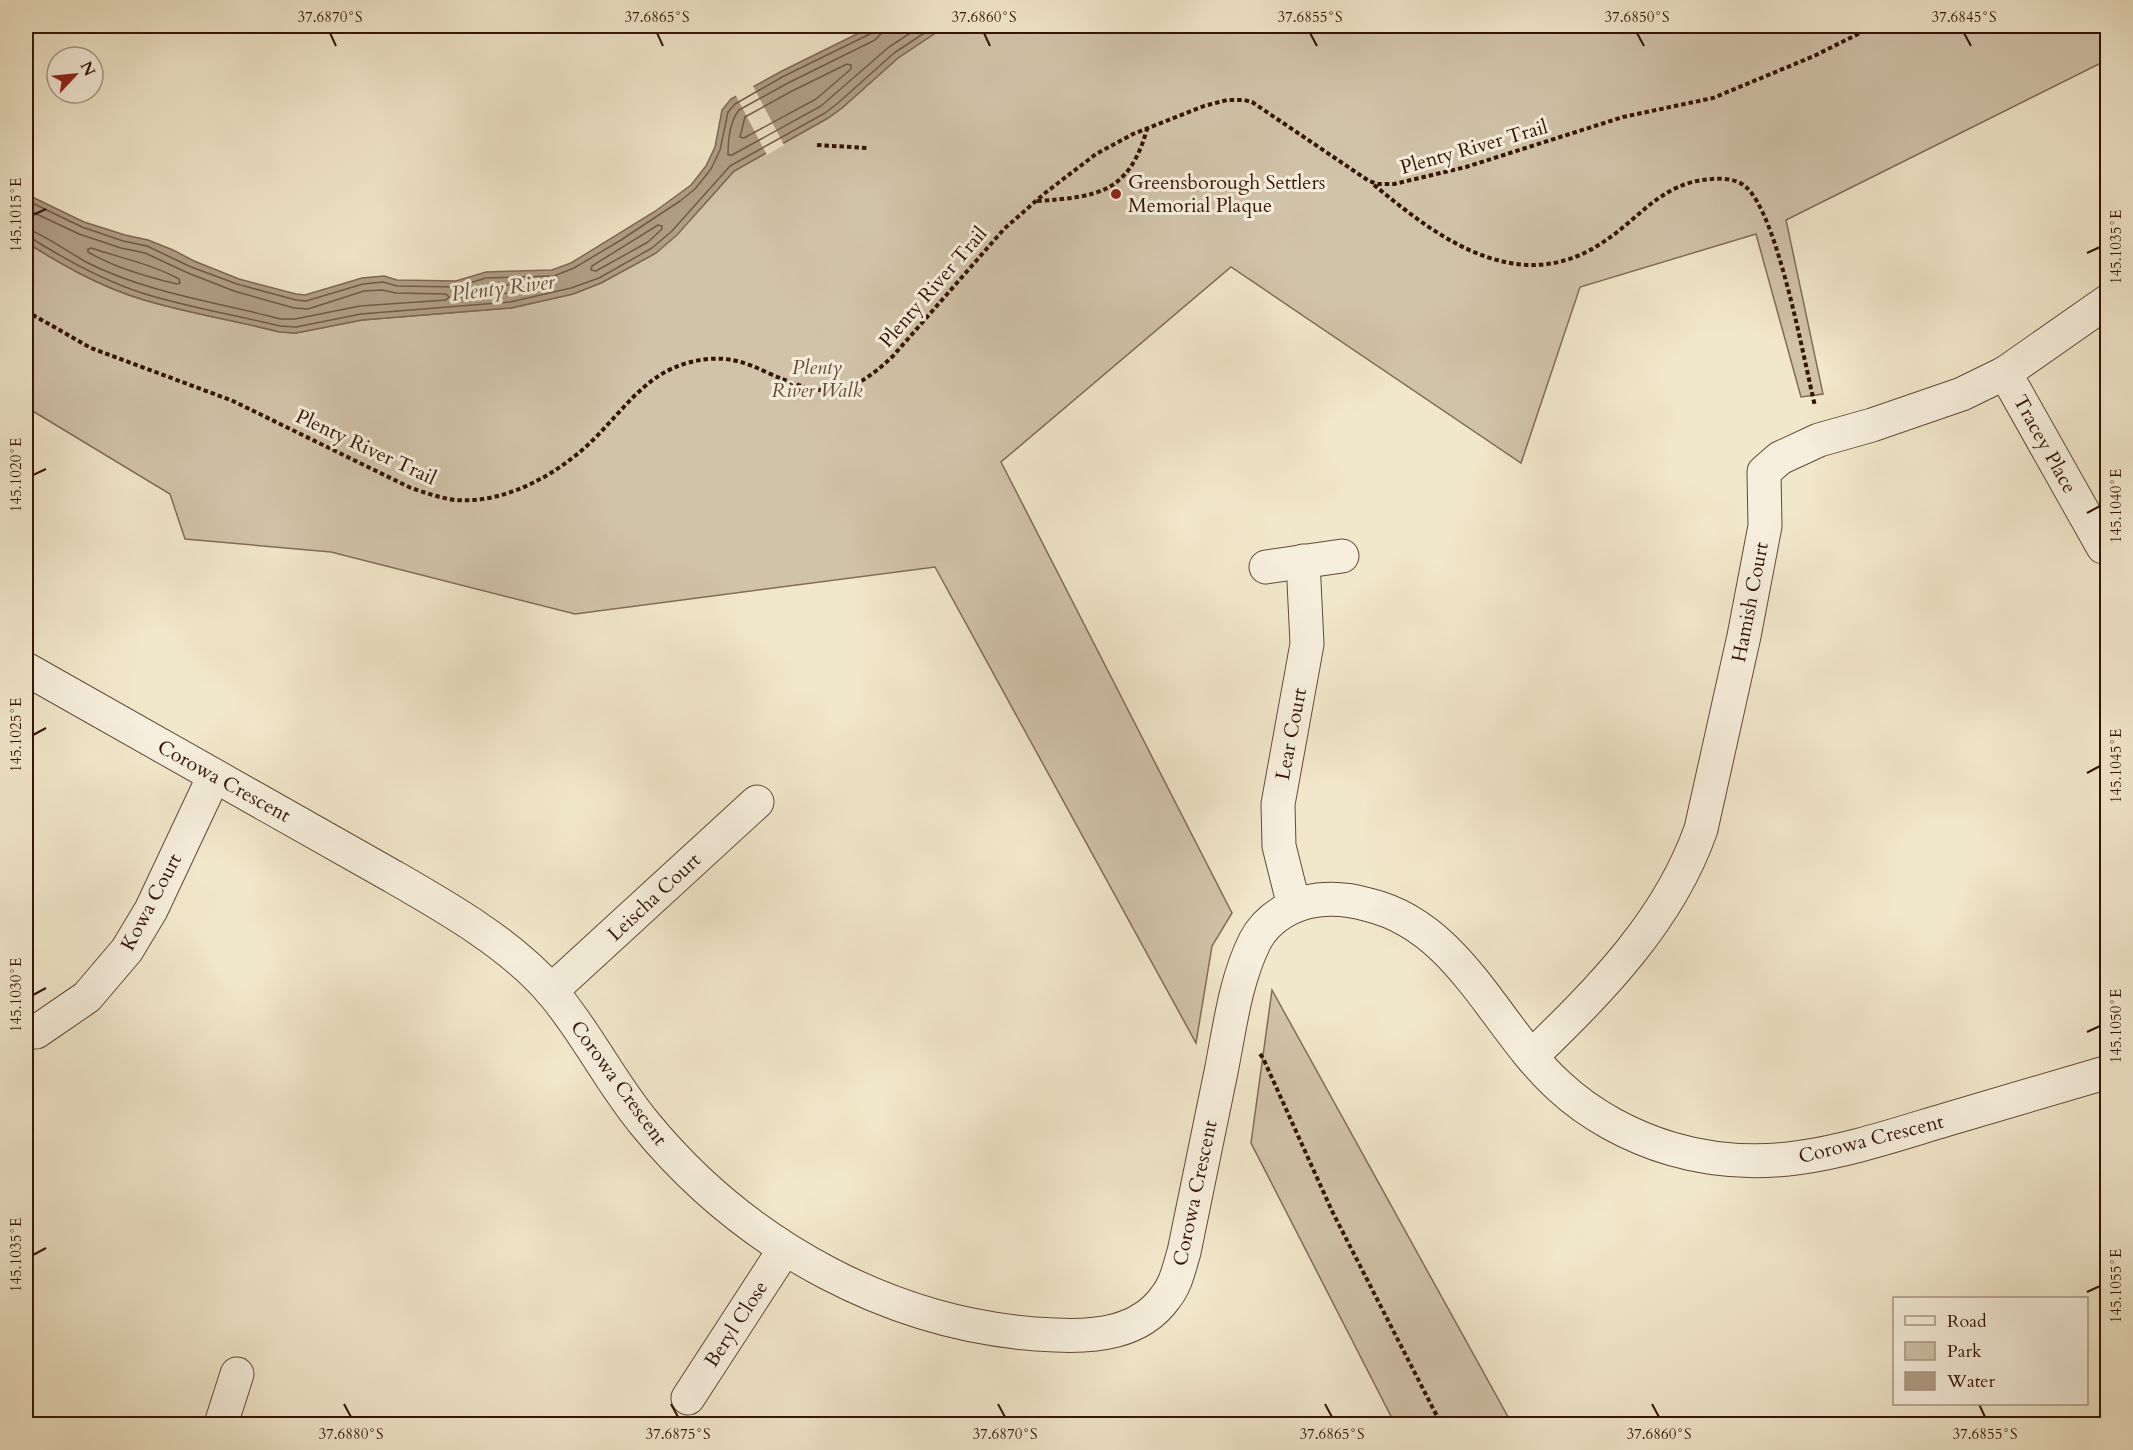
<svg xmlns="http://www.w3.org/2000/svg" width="2133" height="1450" font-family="Cardo,serif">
	<rect width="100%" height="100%" fill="#f1e7ca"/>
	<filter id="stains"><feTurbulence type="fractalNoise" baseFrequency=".00333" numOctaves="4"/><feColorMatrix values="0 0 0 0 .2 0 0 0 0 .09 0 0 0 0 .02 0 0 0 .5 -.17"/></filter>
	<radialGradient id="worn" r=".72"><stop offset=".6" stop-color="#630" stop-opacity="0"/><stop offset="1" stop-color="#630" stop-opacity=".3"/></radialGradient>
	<g fill="#d1c3a9" stroke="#826c57" stroke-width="1.5">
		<path d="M 946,26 L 2107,26 L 2107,60 L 1786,220 L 1823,394 L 1801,397 L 1756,234 L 1580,287 L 1521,463 L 1231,267 L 1001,462 L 1232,913 L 1212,946 L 1196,1043 L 935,567 L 575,614 L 331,552 L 185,539 L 170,494 L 26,407 L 26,242 C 62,265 99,286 141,299 C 186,313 234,320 280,332 L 296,333 L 362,320 L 511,308 L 573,294 L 601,283 L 656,253 L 701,208 L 734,171 L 828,118 L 842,108 L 898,58 Z"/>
		<polygon points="1272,990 1512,1424 1395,1424 1251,1143"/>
	</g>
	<path fill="#b19f87" stroke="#7f6753" stroke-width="1.5" d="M 873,26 L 946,26 L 898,58 L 842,108 L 828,118 L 734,171 L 677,235 L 656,253 L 601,283 L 573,294 L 511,308 L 362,320 L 296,333 L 279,332 C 234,320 186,313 141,299 C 99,286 62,265 26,242 L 26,194 L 84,222 L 125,235 L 148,240 L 173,250 L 194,261 L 239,279 L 296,294 L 305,295 L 362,278 L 384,276 L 397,280 L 456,281 L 486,272 L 552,270 L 571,263 L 654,212 L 691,185 L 706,166 L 715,147 L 722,110 L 731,99 L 782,71 Z"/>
	<polygon fill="#f1e7ca" points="752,84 784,145 767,155 735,94"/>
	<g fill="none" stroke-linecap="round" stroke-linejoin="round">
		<g stroke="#725a46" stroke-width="1.5">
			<path d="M 882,26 L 881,34 L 875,40 L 788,83 L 739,110 C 730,121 728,142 728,155 L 732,155 L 821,106 L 889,47 L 921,26"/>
			<polygon points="847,64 851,65 851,69 816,99 744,138 740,137 745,117 792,91"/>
			<polyline points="26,200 82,227 123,241 147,246 191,267 237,284 296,300 306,301 363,284 383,282 397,286 456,287 486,278 554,276 574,268 621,240 680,201 695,189 711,169 720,150 728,112 735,104 784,76 870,34 874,31 875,26"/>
			<path d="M 26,209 L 79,234 L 121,248 L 145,253 L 188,273 L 234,291 L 294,308 L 308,309 L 364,291 L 382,290 L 396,293 L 446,294 L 449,297 L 446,300 L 360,306 L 295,319 L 281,319 C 216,302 147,293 86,262 C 73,255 37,230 26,229"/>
			<polygon points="658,225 662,226 662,229 648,242 596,271 591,270 592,266"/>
			<path d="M 26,237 L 31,238 C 66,260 102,280 142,293 C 186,307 235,315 280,326 L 296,327 L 361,314 L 510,302 L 571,288 L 599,278 L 652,248 L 672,231 L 730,166 L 825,113 L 838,103 L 894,53 L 935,26"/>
			<path d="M 91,248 C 121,258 151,264 179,279 L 180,283 L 177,284 C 147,277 115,268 88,252 L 88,249 Z"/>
			<polygon points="487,285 529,285 532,288 530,290 463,299 460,297 462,293"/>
		</g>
		<g stroke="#634936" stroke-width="35">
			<g id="minor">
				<polyline points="2005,373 2103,547"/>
				<polyline points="1266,567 1342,556"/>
				<path d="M 26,669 L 392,876 C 446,907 511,944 552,992 C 587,1033 610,1082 645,1124 C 745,1246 895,1329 1055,1335 C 1095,1337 1140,1333 1165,1298 C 1176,1285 1179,1268 1184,1252 C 1197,1190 1209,1128 1222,1067 C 1230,1025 1236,979 1255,941 C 1267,918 1292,903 1318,900 C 1335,898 1352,900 1369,905 C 1460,927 1495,1028 1559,1086 C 1590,1115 1631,1137 1672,1149 C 1771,1178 1851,1148 1945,1120 C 1999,1104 2053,1088 2108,1072"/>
				<polyline points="1294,906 1279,846 1278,804 1307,644 1303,561"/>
				<polyline points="551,991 757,802"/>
				<polyline points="36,1032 87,997 127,950 151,910 214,776"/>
				<path d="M 1532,1056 C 1600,990 1669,921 1701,829 L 1744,636 L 1765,526 L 1764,472 L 1780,458 L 1819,440 L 1872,425 L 1962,394 L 2005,373 L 2108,301"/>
				<polyline points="688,1398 784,1250"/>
				<polyline points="221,1424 237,1374"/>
			</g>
		</g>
		<g stroke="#341405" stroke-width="4" stroke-dasharray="4.5 3" stroke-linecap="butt">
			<polyline points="817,145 867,148"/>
			<path d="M 1374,185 C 1418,221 1472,265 1533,265 C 1555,265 1578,258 1597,246 C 1638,222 1659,182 1712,179 C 1723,178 1737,179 1746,187 C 1778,215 1804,361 1815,406"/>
			<path d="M 1037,201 C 1098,197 1129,193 1147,129"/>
			<path d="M 26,311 L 91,348 L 233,401 L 411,488 C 426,493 440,498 455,500 C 506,504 558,474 593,440 C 630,403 652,364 709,359 C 730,357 747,363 766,372 C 822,397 846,401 893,356 L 1004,229 L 1045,193 L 1096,154 L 1133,134 L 1204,106 L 1227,100 L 1244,100 L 1252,102 L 1369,181 L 1378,184 L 1394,184 L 1466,167 L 1623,117 L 1713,98 L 1814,56 L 1874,26"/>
			<polyline points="1260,1054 1263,1058 1332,1211 1441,1424"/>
		</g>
		<use href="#minor" stroke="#f6efdd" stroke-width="33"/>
	</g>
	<path fill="none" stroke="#341405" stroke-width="2" d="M 330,33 L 336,46M 657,33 L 663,46M 984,33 L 990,46M 1310,33 L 1317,46M 1637,33 L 1644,46M 1964,33 L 1971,46M 33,215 L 46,209M 2087,253 L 2100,247M 33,475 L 46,469M 2087,513 L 2100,506M 33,735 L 46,728M 2087,773 L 2100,766M 33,995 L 46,988M 2087,1032 L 2100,1026M 33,1255 L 46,1248M 2087,1292 L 2100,1286M 344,1404 L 351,1417M 671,1404 L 678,1417M 998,1404 L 1005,1417M 1325,1404 L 1332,1417M 1652,1404 L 1659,1417M 1979,1404 L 1985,1417"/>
	<circle fill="#8f2418" stroke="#f6efdd" stroke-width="2" cx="1116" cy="194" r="6"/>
	<g text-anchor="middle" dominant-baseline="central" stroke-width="6" stroke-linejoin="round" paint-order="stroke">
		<g font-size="20" fill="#341405" stroke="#f6efdd">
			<text transform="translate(1474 147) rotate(-16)">Plenty River Trail</text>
			<text transform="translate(933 287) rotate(-49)">Plenty River Trail</text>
			<text transform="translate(2045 444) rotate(61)">Tracey Place</text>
			<text transform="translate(366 447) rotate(25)">Plenty River Trail</text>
			<text transform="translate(1750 602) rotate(-79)">Hamish Court</text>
			<text transform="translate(1291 734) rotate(-79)">Lear Court</text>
			<text transform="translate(224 781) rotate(29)">Corowa Crescent</text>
			<text transform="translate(654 897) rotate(-43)">Leischa Court</text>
			<text transform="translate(151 902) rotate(-62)">Kowa Court</text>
			<text transform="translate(619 1083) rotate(54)">Corowa Crescent</text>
			<text transform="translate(1871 1139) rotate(-14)">Corowa Crescent</text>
			<text transform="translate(1195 1193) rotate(-78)">Corowa Crescent</text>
			<text transform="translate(736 1324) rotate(-57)">Beryl Close</text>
		</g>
		<g font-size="20" fill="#341405" stroke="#f6efdd" text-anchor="start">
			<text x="1128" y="182">Greensborough Settlers<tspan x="1128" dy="23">Memorial Plaque</tspan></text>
		</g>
		<g font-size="20" font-style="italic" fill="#634936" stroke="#f6efdd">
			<text x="817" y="367">Plenty<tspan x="817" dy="23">River Walk</tspan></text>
		</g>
		<g font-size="21" font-style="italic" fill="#664c39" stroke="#f6efdd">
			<text transform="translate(503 288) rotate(-7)">Plenty River</text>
		</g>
	</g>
	<rect width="2133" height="1450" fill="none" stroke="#f1e7ca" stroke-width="66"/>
	<rect x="1893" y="1297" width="195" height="108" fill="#f6efdd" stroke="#a89787" stroke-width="1.5"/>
	<rect x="1905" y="1316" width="30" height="9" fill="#f6efdd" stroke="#a89787" stroke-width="1.5"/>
	<text x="1947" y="1327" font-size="18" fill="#341405">Road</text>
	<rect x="1905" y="1342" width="30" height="18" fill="#d1c3a9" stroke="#a89787" stroke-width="1.5"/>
	<text x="1947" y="1357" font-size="18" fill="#341405">Park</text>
	<rect x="1905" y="1372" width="30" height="18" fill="#b19f87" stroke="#a89787" stroke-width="1.5"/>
	<text x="1947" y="1387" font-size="18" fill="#341405">Water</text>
	<g transform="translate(75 75) rotate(64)"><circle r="28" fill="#f6efdd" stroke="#a89787" stroke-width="1.5"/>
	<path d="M0-4.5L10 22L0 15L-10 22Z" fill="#8f2418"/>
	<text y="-9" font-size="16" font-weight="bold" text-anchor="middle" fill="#341405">N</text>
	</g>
	<rect x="33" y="33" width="2067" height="1384" fill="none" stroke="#341405" stroke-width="2"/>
	<g font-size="15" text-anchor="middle" fill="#341405">
		<text x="330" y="22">37.6870°S</text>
		<text x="657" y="22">37.6865°S</text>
		<text x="984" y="22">37.6860°S</text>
		<text x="1310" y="22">37.6855°S</text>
		<text x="1637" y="22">37.6850°S</text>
		<text x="1964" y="22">37.6845°S</text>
		<text transform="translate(16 215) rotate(-90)" y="5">145.1015°E</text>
		<text transform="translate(2116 247) rotate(-90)" y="5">145.1035°E</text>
		<text transform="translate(16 475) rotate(-90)" y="5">145.1020°E</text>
		<text transform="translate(2116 506) rotate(-90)" y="5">145.1040°E</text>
		<text transform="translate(16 735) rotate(-90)" y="5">145.1025°E</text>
		<text transform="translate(2116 766) rotate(-90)" y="5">145.1045°E</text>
		<text transform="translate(16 995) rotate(-90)" y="5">145.1030°E</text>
		<text transform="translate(2116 1026) rotate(-90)" y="5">145.1050°E</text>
		<text transform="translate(16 1255) rotate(-90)" y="5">145.1035°E</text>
		<text transform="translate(2116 1286) rotate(-90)" y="5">145.1055°E</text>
		<text x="351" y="1439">37.6880°S</text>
		<text x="678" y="1439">37.6875°S</text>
		<text x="1005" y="1439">37.6870°S</text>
		<text x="1332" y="1439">37.6865°S</text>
		<text x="1659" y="1439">37.6860°S</text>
		<text x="1985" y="1439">37.6855°S</text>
	</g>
	<rect width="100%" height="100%" filter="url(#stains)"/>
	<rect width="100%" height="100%" fill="url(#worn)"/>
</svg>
